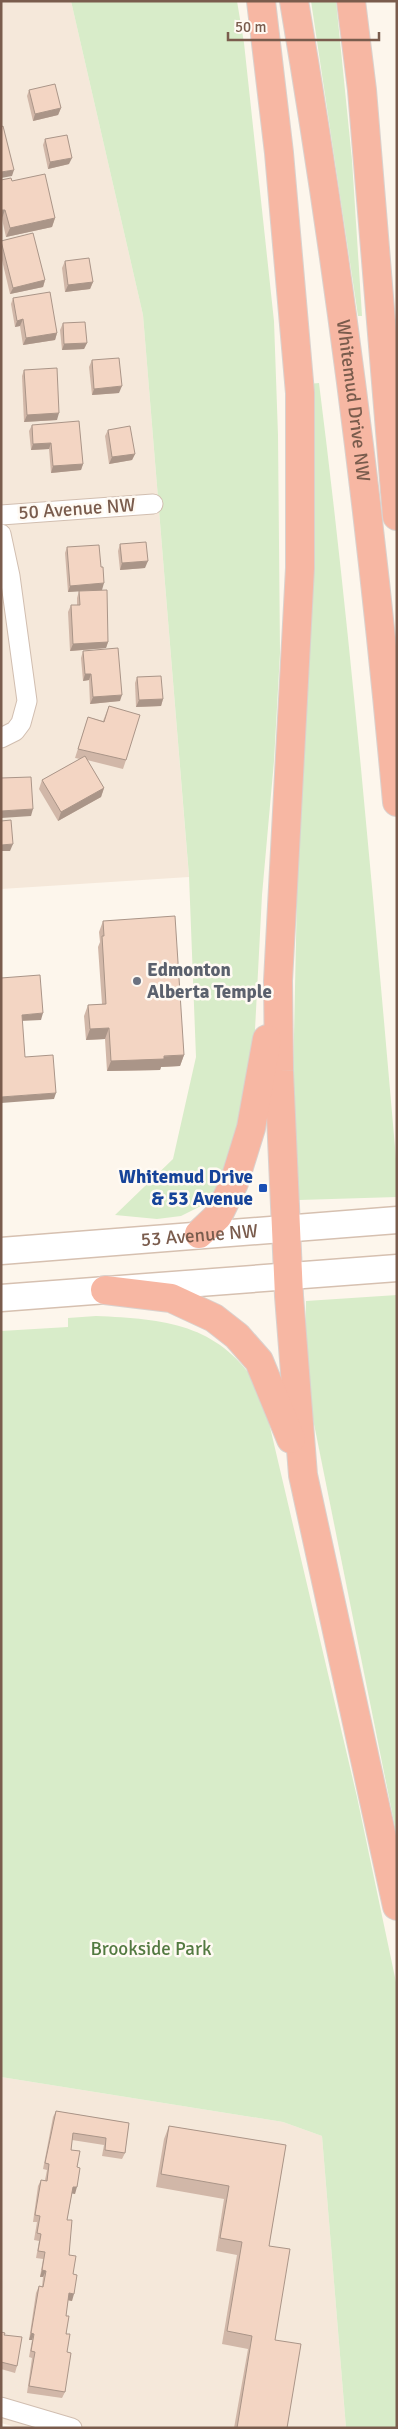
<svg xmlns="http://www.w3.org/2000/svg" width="398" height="2429" font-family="Signika,sans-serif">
	<rect width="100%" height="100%" fill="#fdf6ec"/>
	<g fill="#f5e8da">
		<polygon points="1,1 71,1 143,315 189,877 1,889"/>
		<polygon points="1,2077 283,2122 322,2136 346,2428 19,2428 1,2423"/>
	</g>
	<g fill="#d8ecc9">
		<polygon points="71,1 237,1 244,43 274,321 278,435 280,653 274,761 262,895 254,1049 245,1123 223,1187 201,1206 181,1216 157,1219 115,1215 173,1159 196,1057 189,876 143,315"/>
		<polygon points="311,1 336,1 352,160 362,316 358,316"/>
		<path d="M 319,383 C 352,645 374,907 397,1170 L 397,1197 L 299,1200 L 293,1083 L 297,893 L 306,672 L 308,384 Z"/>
		<polygon points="397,1295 397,1837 311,1409 305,1345 306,1301"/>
		<path d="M 96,1316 C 169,1319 223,1325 262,1393 L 357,1797 L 397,1987 L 397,2428 L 346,2428 L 322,2136 L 283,2122 L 1,2077 L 1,1331 L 68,1327 L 68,1318 Z"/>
	</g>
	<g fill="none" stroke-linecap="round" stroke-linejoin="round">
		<g stroke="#d1beb0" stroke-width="21">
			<g id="street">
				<polyline points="1,515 153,504"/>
				<polyline points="1,534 10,576 27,701 21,723 15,731 1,738"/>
				<polyline points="1,2407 72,2428"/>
			</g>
		</g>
		<g stroke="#d6c0b0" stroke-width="29">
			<g id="secondary">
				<path id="s1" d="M 1,1251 L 397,1220"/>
				<polyline points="1,1298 397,1268"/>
			</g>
		</g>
		<g stroke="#dad1cd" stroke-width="30">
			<g id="highway">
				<polyline points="261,1 279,153 300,393 300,568 278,981 279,1071 289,1296 303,1475 397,1906"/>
				<path id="s2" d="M 294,1 C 339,267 373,534 397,802"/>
				<polyline points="351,1 362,90 397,516"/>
				<polyline points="199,1234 218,1216 234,1183 251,1128 267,1039"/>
				<polyline points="105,1290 171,1298 214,1318 237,1336 259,1361 291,1439"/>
			</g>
		</g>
		<use href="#street" stroke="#fff" stroke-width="19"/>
		<use href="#secondary" stroke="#fff" stroke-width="26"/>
		<use href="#highway" stroke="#f7b7a3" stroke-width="28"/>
	</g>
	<g fill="#d1b7a8">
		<polygon points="29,90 61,108 58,115 33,121 27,96"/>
		<polygon points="45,139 69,164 48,169 43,145"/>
		<polygon points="12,181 55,218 52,227 6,237 2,219"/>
		<polygon points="1,241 45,280 43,287 10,294 1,256"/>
		<polygon points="65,261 93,282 90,289 65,292 62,268"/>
		<polygon points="13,298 57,333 55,340 23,345 20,326 15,327 11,304"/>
		<polygon points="63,323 87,343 84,349 62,350 60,330"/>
		<polygon points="92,360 119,393 92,395 89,367"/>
		<polygon points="24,370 57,420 24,422 22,376"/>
		<polygon points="32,425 83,464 81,470 51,473 49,449 31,450 29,431"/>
		<polygon points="108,430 135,454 132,460 109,464 105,436"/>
		<polygon points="120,544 145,568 120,570 118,551"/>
		<polygon points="67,547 102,590 108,642 106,648 70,651 68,612 71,605 77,605 77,598 79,591 68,592 65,553"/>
		<polygon points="83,651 120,701 90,704 89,680 83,681 81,658"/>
		<polygon points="137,677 163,699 161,706 136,707 135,683"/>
		<polygon points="109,706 126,760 123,769 87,760 104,788 101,797 58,821 39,789 42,780 80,759 75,758 88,717 103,721"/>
		<polygon points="103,921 184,1055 180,1066 161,1067 160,1070 107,1071 105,1039 86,1040 84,1016 88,1005 102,1004 98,947 100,942 99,932"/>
		<polygon points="56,2111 129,2123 125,2153 122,2159 102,2156 104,2145 72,2140 71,2150 77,2167 75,2194 72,2193 67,2220 69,2255 73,2274 72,2301 68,2300 66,2316 67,2352 65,2392 62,2398 27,2393 32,2358 29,2357 32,2340 29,2340 36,2293 39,2286 42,2287 43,2277 40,2277 43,2259 36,2258 39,2241 34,2240 37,2222 33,2222 38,2186 41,2180 45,2180 47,2170 43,2169 53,2117"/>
		<polygon points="169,2126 286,2145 269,2246 275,2340 287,2428 234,2428 248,2349 222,2344 237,2255 216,2251 224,2199 156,2187 164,2139"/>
		<polygon points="1,2332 4,2335 17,2366 15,2373 1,2369"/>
	</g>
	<g fill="#aa9588">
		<polygon points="61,108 58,115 33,121 35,114"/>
		<polygon points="72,158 69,164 48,169 50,162"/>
		<polygon points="14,170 12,176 1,178 1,172"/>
		<polygon points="1,210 5,210 2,219 1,219"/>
		<polygon points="55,218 52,227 6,237 10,228"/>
		<polygon points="45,280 43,287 10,294 13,288"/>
		<polygon points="93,282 90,289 65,292 68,285"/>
		<polygon points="23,319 20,326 15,327 17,321"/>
		<polygon points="57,333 55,340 23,345 26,338"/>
		<polygon points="87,343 84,349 62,350 64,344"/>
		<polygon points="122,386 119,393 92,395 94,389"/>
		<polygon points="59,413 57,420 24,422 27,415"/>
		<polygon points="51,443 49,449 31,450 33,444"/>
		<polygon points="135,454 132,460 109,464 112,457"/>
		<polygon points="83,464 81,470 51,473 53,466"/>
		<polygon points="148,561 145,568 120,570 122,563"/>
		<polygon points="104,583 102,590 68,592 70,586"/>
		<polygon points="108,642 106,648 70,651 73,644"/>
		<polygon points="85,674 91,674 89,680 83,681"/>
		<polygon points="122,695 120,701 90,704 93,697"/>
		<polygon points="163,699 161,706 136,707 139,700"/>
		<polygon points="104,788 101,797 58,821 61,812"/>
		<polygon points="33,809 31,816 1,818 1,811"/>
		<polygon points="13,844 10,851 1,851 1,845"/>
		<polygon points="43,1013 41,1020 20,1021 22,1015"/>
		<polygon points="109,1028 105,1039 86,1040 90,1029"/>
		<polygon points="184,1055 180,1066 161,1067 160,1070 107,1071 111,1061"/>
		<polygon points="56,1093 54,1099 1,1103 1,1097"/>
		<polygon points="73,2187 77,2187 75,2194 70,2193"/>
		<polygon points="42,2270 46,2271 43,2277 40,2277"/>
		<polygon points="69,2293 74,2294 72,2301 67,2300"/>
		<polygon points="31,2333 34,2334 32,2340 29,2340"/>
	</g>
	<g fill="#f3d5c3" stroke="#aa9588">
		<polygon points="55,84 61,108 35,114 29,90"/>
		<polygon points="3,126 14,170 1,172 1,127"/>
		<polygon points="67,135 72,158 50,162 45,139"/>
		<polygon points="45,174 55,218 10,228 5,210 1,210 1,180 11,178 12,181"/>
		<polygon points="33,233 45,280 13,288 1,241"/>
		<polygon points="89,258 93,282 68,285 65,261"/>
		<polygon points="50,292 57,333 26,338 23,319 17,321 13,298"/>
		<polygon points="85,322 87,343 64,344 63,323"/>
		<polygon points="119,358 122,386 94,389 92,360"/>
		<polygon points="57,368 59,413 27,415 24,370"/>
		<polygon points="79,421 83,464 53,466 51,443 33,444 32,425"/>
		<polygon points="130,426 135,454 112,457 108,430"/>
		<polygon points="146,542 148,561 122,563 120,544"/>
		<polygon points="99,545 101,567 103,567 104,583 70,586 67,547"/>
		<polygon points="107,590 108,642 73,644 71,605 80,605 79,591"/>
		<polygon points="118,648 122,695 93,697 91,674 85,674 83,651"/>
		<polygon points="161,676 163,699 139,700 137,677"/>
		<polygon points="109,706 140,715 126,760 78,749 88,717 104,722"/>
		<polygon points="85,756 104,788 61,812 42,780"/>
		<polygon points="31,777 33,809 1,811 1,778"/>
		<polygon points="11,820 13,844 1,845 1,821"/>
		<polygon points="175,916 184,1055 164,1056 164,1059 111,1061 109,1028 90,1029 88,1005 106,1004 102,936 104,936 103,921"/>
		<polygon points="40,975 43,1013 22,1015 25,1057 53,1055 56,1093 1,1097 1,978"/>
		<polygon points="56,2111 129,2123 125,2153 105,2150 106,2138 73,2133 71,2150 80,2151 77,2167 80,2168 77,2187 73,2187 67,2220 72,2220 69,2255 76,2256 73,2274 77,2275 74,2294 69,2293 66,2316 69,2316 66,2334 70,2334 67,2352 71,2353 65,2392 29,2386 35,2352 31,2351 34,2334 31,2333 39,2286 43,2287 46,2271 42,2270 45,2252 38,2251 41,2234 37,2233 40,2216 35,2215 41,2180 47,2181 49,2164 45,2163"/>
		<polygon points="169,2126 286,2145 269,2246 290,2249 275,2340 301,2344 287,2428 237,2428 252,2336 227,2331 242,2242 220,2238 229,2186 161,2174"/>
		<polygon points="1,2332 5,2333 4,2335 22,2337 17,2366 1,2362"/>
	</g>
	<circle fill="#6b7280" stroke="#fffaf3" stroke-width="2" cx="137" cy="981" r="5"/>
	<rect fill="#1a4fb4" stroke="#fffaf3" stroke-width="2" x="258" y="1183" width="10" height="10" rx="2.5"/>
	<g text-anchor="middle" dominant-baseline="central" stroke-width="5" stroke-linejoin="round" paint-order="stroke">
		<g font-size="19" fill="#7a5c4d" stroke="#fffaf3">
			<text stroke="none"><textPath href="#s2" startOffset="404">Whitemud Drive NW</textPath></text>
			<text transform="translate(77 509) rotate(-4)">50 Avenue NW</text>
			<text stroke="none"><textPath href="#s1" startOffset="199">53 Avenue NW</textPath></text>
		</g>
		<g font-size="19" font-weight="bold" fill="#5b616d" stroke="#fffaf3" text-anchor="start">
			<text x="147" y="970">Edmonton<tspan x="147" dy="22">Alberta Temple</tspan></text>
		</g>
		<g font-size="19" font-weight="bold" fill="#164399" stroke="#fffaf3" text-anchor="end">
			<text x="253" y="1177">Whitemud Drive<tspan x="253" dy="22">&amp; 53 Avenue</tspan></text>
		</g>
		<g font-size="19" fill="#537a41" stroke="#fffaf3">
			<text x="151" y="1949">Brookside Park</text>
		</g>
	</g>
	<rect width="398" height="2429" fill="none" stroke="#7a5c4d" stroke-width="5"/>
	<path d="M228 32v8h151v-8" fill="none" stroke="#7a5c4d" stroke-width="2.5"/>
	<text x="235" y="32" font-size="15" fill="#7a5c4d" stroke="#fffaf3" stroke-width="4" paint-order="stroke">50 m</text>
</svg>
